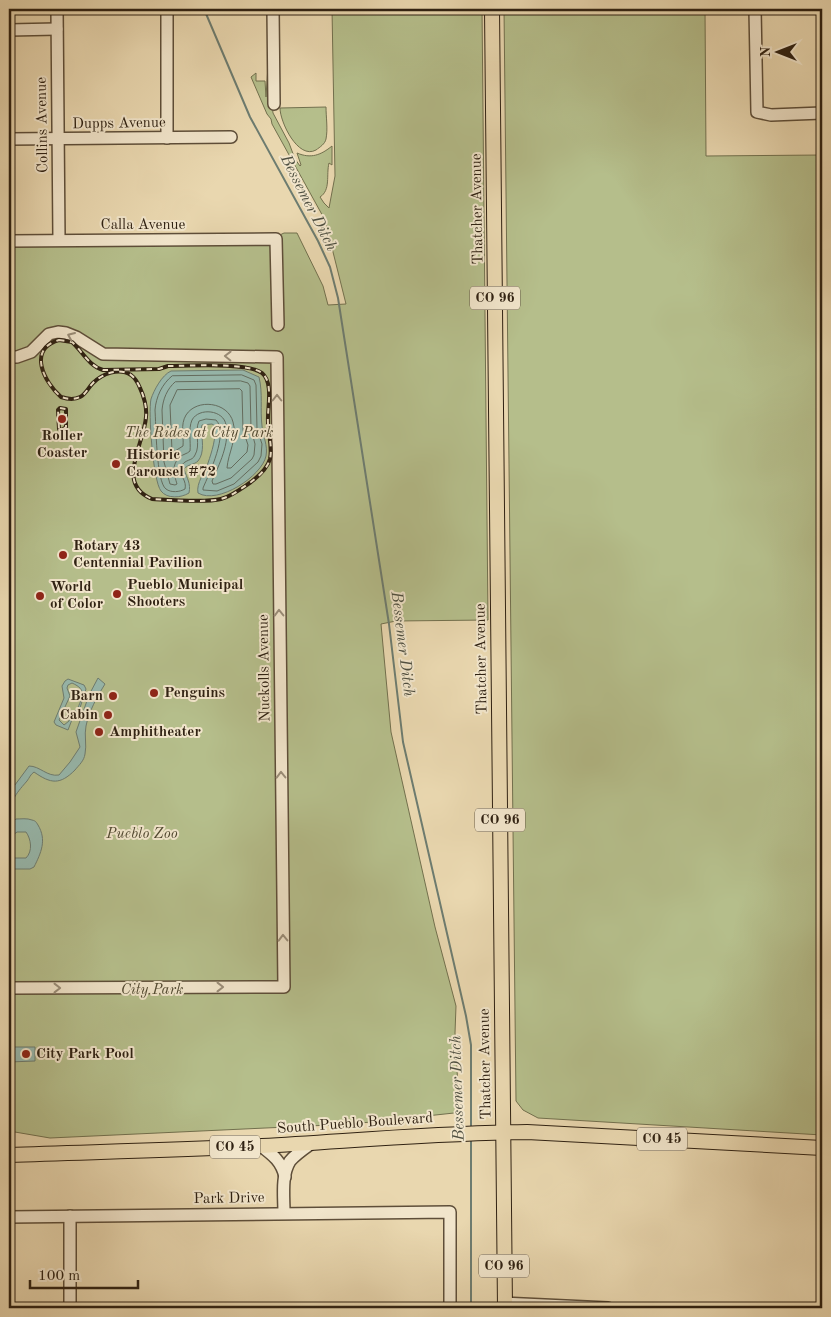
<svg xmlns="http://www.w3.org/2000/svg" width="831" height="1317" font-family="'Old Standard TT',serif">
	<rect width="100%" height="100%" fill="#e9d7af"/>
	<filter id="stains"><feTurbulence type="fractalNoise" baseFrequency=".004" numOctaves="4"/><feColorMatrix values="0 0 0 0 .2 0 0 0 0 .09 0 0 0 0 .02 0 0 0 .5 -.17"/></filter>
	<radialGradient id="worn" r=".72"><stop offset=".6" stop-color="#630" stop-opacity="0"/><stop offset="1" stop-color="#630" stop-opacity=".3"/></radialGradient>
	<g fill="#b5be8b" stroke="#72704e">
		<path d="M 332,9 L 482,9 L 488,620 L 396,621 L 381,624 L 391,732 L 435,927 L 456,1006 L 455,1033 L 459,1106 L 454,1113 L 352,1124 L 50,1138 L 9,1131 L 9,246 L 263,243 L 284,233 L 297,233 L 323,286 L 328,305 L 346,304 L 325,220 L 272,124 L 271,119 L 267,114 L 251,77 L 256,73 L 256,81 L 265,81 L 266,97 L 268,65 L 273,113 L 289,143 L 295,159 L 300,166 L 301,165 L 297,153 C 311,159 321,155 332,146 L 332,165 L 329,163 C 326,175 331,190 320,197 L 324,203 L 329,208 L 335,176 Z"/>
		<polygon points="504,9 705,9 706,156 822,155 822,1135 538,1118 523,1110 516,1101"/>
		<path d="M 326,107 C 326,117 328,129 326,139 C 325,144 320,147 316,150 C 298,160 280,122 280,108 Z"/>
	</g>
	<g fill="#97b9ae" stroke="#6d7c70" fill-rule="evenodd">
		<path d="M 243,370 L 259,377 C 263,393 260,410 262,426 C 263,437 268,445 266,456 C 262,476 218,505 198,493 C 196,483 205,472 208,463 C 212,451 216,439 215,426 L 212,424 L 202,425 L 201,429 C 202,438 205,453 198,461 C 194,465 188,464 184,469 C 187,479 191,483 189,493 C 181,498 167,499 161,491 C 153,481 148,412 151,399 C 154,390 162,375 171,371 Z"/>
		<path d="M 98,678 L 105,684 C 97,697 89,711 86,726 C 84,735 87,745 85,754 C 84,761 79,765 75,770 C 60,785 51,784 34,772 C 30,775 30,777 27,781 C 13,797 13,798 9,818 L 9,793 L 29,766 C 40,766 47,777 59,775 L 70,762 L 80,747 L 76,732 L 89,695 Z"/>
		<path d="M 68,679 L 84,685 L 86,689 L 78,714 L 73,717 L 68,730 L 56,725 L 54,722 L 64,698 L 62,686 L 65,681 ZM 72,683 C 88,690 82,697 77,710 L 71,713 L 69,721 L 64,725 L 59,720 L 70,696 L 67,688 L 68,685 Z"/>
		<path d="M 16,819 C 21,819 27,818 32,820 C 36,821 36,822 38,825 C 47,840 41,853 34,867 L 30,869 L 9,869 L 9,858 L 26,858 C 33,851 31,839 26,832 L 17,832 L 9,838 L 9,824 Z"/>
		<polygon points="9,1047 35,1047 35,1061 9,1062 9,1074"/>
	</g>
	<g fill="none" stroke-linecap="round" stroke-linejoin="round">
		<g stroke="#636d60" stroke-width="1">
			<path d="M 242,375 L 254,380 L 256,385 L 257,429 L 262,444 L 261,456 L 258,462 L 234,484 L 217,491 L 203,490 L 203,488 C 209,474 229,433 216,420 L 206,419 L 199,421 C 194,432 201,445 195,455 C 192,462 185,458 180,468 C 180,476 187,481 185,489 C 180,492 171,493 166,489 C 156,482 156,423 155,410 C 156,397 162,384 172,376 Z"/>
			<path d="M 241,381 L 248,383 L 250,386 L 251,429 L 255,444 L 254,455 L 252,459 L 231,478 L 216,484 L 213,484 L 212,481 C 219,465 230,443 226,425 C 224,410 199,407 192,420 C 188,429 191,442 190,451 C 187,454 183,454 180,457 C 171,465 174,474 177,484 L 175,485 L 170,484 L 164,462 L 162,410 C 163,399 167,389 175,382 Z"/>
			<path d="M 240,389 L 242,391 L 243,430 L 248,445 L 247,452 L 231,468 L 227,468 C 228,453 238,438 233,422 C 228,402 197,398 186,415 C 180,425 184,436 183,446 L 175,451 L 172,451 L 170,405 L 177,390 Z"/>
		</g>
		<g stroke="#6d7c70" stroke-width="2">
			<polyline points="204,9 250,117 318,241 330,267 338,298 389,624 403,742 466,1016 471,1045 471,1128"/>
			<polyline points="471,1308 471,1138"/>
		</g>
		<g stroke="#5e4e39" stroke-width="14">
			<g id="minor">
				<polyline points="57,9 59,240"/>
				<polyline points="273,9 274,104"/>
				<polyline points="755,9 757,112 771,115 822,113"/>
				<polyline points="9,30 57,29"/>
				<polyline points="167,138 167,9"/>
				<polyline points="9,139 231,137"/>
				<polyline points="9,241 276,239 278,325"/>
				<polyline points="9,357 17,357 31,352 49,334 58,332 66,333 76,337 103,354 277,357 284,987 9,988"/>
				<path d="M 261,1146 C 273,1155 282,1162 285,1177"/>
				<path d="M 284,1213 C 284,1197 281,1175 290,1161 C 296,1154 305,1148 312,1143"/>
				<polyline points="9,1217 450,1212 450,1308"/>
				<polyline points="505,1303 608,1308"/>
				<polyline points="70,1308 70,1216"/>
			</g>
		</g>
		<g stroke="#2f2112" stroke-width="16">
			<g id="major">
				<polyline points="492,9 505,1308"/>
				<path d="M 9,1155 C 93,1152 178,1150 262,1146 C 351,1141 439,1133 527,1132 L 822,1148"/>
			</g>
		</g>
		<use href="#minor" stroke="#f1e5cb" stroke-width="11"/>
		<use href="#major" stroke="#e9d7af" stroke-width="14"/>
		<g stroke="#2f2112" stroke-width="4">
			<g id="rail">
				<path d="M 59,340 L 72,342 C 82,351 89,366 103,370 L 159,369 L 168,366 C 187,366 248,362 262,373 C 273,382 268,405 268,417 C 267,431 273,445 270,459 C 267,469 259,476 251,482 C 242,488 232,496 221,499 C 205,503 170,500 152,499 C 115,484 144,445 146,417 C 147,408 144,396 140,388 C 138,383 135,378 131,375 C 119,367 102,374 93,383 C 88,388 86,394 80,397 C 74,400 67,399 61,397 C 44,382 27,349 59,340 Z"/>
				<polygon points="60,408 66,409 66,427 62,430 59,429 58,410"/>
			</g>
		</g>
		<use href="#rail" stroke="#f1e5cb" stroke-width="2" stroke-dasharray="5.5" stroke-linecap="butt"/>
	</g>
	<defs><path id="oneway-chevron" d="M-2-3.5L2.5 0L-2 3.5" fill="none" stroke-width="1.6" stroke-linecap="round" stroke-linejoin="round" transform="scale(1.25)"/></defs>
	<g stroke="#9a8d78">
		<use href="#oneway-chevron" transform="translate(71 336) rotate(-157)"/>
		<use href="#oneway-chevron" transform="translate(228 356) rotate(-179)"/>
		<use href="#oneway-chevron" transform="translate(277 398) rotate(-90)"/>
		<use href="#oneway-chevron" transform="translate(279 613) rotate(-91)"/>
		<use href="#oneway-chevron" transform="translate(281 775) rotate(-91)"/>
		<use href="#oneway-chevron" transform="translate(283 938) rotate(-91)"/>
		<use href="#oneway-chevron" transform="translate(220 987)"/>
		<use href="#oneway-chevron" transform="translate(57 988)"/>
	</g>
	<g fill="#8f2418" stroke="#f1e5cb" stroke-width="2">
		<circle cx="62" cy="419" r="5"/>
		<circle cx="116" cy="464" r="5"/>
		<circle cx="63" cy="555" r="5"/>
		<circle cx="117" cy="594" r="5"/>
		<circle cx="40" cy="596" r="5"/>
		<circle cx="154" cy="693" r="5"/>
		<circle cx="113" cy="696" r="5"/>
		<circle cx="108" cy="715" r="5"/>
		<circle cx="99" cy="732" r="5"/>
		<circle cx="26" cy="1054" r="5"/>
	</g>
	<g text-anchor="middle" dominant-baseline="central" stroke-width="4" stroke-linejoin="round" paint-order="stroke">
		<g fill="#f1e5cb" stroke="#695c4a" stroke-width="1">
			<rect x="470" y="286.5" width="50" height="23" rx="4"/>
			<rect x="475" y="808.5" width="50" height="23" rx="4"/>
			<rect x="637" y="1127.5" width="50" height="23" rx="4"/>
			<rect x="210" y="1135.5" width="50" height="23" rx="4"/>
			<rect x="479" y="1254.5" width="50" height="23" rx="4"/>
		</g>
		<g font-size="14" font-weight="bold" fill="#2f2112">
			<text x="495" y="298">CO 96</text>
			<text x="500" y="820">CO 96</text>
			<text x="662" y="1139">CO 45</text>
			<text x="235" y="1147">CO 45</text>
			<text x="504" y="1266">CO 96</text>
		</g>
		<g font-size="15" fill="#2f2112" stroke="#f1e5cb">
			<text transform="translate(119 124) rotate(-1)">Dupps Avenue</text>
			<text transform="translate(43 125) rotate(-91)">Collins Avenue</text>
			<text transform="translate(478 209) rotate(-91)">Thatcher Avenue</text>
			<text x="143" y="225">Calla Avenue</text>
			<text transform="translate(482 659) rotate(-91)">Thatcher Avenue</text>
			<text transform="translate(265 668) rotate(-91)">Nuckolls Avenue</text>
			<text transform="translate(486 1064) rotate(-91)">Thatcher Avenue</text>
			<text transform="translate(355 1124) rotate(-4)">South Pueblo Boulevard</text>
			<text transform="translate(229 1199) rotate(-1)">Park Drive</text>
		</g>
		<g font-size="15" font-style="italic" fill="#504830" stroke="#f1e5cb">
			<text x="199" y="433">The Rides at City Park</text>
			<text x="142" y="834">Pueblo Zoo</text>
			<text x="152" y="990">City Park</text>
		</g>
		<g font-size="15" font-weight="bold" fill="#2f2112" stroke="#f1e5cb" text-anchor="start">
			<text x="62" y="436" text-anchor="middle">Roller<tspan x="62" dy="17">Coaster</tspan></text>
			<text x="126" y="455">Historic<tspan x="126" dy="17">Carousel #72</tspan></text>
			<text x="73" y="546">Rotary 43<tspan x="73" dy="17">Centennial Pavilion</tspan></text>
			<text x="127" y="585">Pueblo Municipal<tspan x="127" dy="17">Shooters</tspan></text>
			<text x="50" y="587">World<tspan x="50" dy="17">of Color</tspan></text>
			<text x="164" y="693">Penguins</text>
			<text x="103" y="696" text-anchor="end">Barn</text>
			<text x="98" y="715" text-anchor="end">Cabin</text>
			<text x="109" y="732">Amphitheater</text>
			<text x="36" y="1054">City Park Pool</text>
		</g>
		<g font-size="16" font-style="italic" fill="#4e4f41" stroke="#f1e5cb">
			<text transform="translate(308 203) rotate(63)">Bessemer Ditch</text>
			<text transform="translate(402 644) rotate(83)">Bessemer Ditch</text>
			<text transform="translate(458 1088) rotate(-92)">Bessemer Ditch</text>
		</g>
	</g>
	<rect width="831" height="1317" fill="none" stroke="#e9d7af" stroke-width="30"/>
	<rect x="10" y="10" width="811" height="1297" fill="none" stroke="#2f2112" stroke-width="2.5"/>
	<rect x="15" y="15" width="801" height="1287" fill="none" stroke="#2f2112"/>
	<g transform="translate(778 52) rotate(270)" stroke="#f1e5cb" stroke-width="4" paint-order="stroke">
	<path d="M0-4L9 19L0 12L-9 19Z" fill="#2f2112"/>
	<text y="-8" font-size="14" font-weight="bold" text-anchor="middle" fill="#2f2112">N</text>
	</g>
	<path d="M30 1280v8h108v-8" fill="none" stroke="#2f2112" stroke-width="2.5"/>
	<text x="38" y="1280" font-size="15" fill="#2f2112" stroke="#f1e5cb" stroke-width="4" paint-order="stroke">100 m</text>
	<rect width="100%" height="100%" filter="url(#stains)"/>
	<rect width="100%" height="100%" fill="url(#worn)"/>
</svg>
